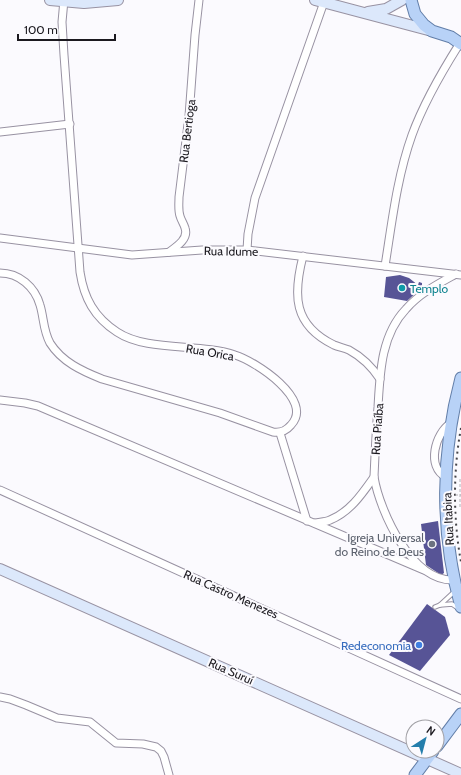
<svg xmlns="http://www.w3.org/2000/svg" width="461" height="775" font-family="Cabin,sans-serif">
	<rect width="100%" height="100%" fill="#fbfafe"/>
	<g fill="#575496">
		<polygon points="400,275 409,278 418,285 419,282 422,283 422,286 420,287 420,289 407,301 384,297 386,277"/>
		<polygon points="438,521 444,573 441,575 426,565 421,524"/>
		<polygon points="427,604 445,617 450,635 420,671 389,655"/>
	</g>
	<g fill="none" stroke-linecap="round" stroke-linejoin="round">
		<g stroke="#9892a2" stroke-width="5.5">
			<g id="lane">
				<polyline points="440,605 452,604 458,608"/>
				<polyline points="435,607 440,605 454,592"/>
			</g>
		</g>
		<g stroke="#9892a2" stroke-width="9">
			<g id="street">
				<polyline points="0,132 70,124"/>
				<polyline points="0,238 132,255 202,250 247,250 461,275"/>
				<polyline points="247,250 248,234 255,198 324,2"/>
				<path d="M 169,252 C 176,247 189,239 185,228 C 184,224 181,220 180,216 C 178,210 179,203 179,197 L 189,116 L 195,35 L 199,0"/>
				<path d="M 303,256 C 293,295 293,325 334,345 C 339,347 344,348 349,350 C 362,357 372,367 380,379"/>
				<path d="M 385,266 C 392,222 397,177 412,135 C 424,102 441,73 460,43"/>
				<path d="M 0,273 C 19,273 35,287 40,305 C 44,318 43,330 50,343 C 62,362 82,371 102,379 L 220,413 L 273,432 C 281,433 286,431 291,425 C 315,400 255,361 235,355 C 200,343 147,352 117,332 C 94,317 84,298 80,272 L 64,55 L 62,22 L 64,0"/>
				<polyline points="0,400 25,403 38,406 424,570"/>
				<polyline points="280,433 307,521"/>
				<path d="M 446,477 C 426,467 435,433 451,423"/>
				<polyline points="0,490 461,699"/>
				<path d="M 315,523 C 320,522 326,522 330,520 C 350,512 362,494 374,477"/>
				<path d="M 454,580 C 412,582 380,512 374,477 C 375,454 376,431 378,407 C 380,373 381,335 406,309 C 420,293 438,284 456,274"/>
				<polyline points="0,697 10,699 26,705 57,718 90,722 116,743 143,744 156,747 161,751 164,757 169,775"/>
			</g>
		</g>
		<g stroke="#9892a2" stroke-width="12">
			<g id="secondary">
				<polyline points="50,0 84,3 118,0"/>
				<polyline points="315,0 432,31"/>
				<polyline points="368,12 386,9 402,0"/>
				<polyline points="0,569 461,774"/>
			</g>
		</g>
		<g stroke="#627ea8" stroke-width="13">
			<g id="primary">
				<polyline points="411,0 415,14 424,25 432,31 451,37 461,44"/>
				<path d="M 461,378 C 441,453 440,532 461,607"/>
				<polyline points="437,746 461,714"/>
				<polyline points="415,775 433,751"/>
			</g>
		</g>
		<polyline stroke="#b2b0b5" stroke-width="1" stroke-dasharray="3 2" stroke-linecap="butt" points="460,507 460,478"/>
		<use href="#lane" stroke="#fff" stroke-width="3.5"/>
		<use href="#street" stroke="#fff" stroke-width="7"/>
		<use href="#secondary" stroke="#dce8fb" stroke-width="10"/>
		<use href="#primary" stroke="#b8d2f7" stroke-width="11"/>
		<path stroke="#454449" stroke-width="2" stroke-dasharray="2 4" stroke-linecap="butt" d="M 461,428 C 453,471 453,519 461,562"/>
		<polyline stroke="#b2b0b5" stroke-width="1" stroke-dasharray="3 2" stroke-linecap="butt" points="455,495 461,495"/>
	</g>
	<circle fill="#0f9aa8" stroke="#fbfafe" stroke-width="1.5" cx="402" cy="288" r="4"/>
	<circle fill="#6b7280" stroke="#fbfafe" stroke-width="1.5" cx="432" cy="544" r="4"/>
	<circle fill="#3f7fe0" stroke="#fbfafe" stroke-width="1.5" cx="419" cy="645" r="4"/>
	<g text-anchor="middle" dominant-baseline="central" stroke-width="4" stroke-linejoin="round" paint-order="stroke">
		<g font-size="12" fill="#1b191f" stroke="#fbfafe">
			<text transform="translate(187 131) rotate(-83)">Rua Bertioga</text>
			<text transform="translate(231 251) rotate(1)">Rua Idume</text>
			<text transform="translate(210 352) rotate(10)">Rua Orica</text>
			<text transform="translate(377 429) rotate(-86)">Rua Piaíba</text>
			<text transform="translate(448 519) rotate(-93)">Rua Itabira</text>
			<text transform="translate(231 594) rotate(24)">Rua Castro Menezes</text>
			<text transform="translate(231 671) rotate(24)">Rua Suruí</text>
		</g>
		<g font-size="12" fill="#0d838f" stroke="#fbfafe" text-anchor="start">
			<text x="410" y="288">Templo</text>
		</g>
		<g font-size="12" fill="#5b616d" stroke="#fbfafe" text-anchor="end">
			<text x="424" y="537">Igreja Universal<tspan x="424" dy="14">do Reino de Deus</tspan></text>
		</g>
		<g font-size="12" fill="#366cbe" stroke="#fbfafe" text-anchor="end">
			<text x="411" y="645">Redeconomia</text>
		</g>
	</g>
	<g transform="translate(425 739) rotate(36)"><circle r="19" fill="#fbfafe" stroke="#a1a0a5"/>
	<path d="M0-3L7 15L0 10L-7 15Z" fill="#247eac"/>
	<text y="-6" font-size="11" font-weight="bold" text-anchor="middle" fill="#1b191f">N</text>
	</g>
	<path d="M18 34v6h97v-6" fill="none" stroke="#1b191f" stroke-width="2"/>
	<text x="24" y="34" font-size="12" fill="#1b191f" stroke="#fbfafe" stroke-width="3" paint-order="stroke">100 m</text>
</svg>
